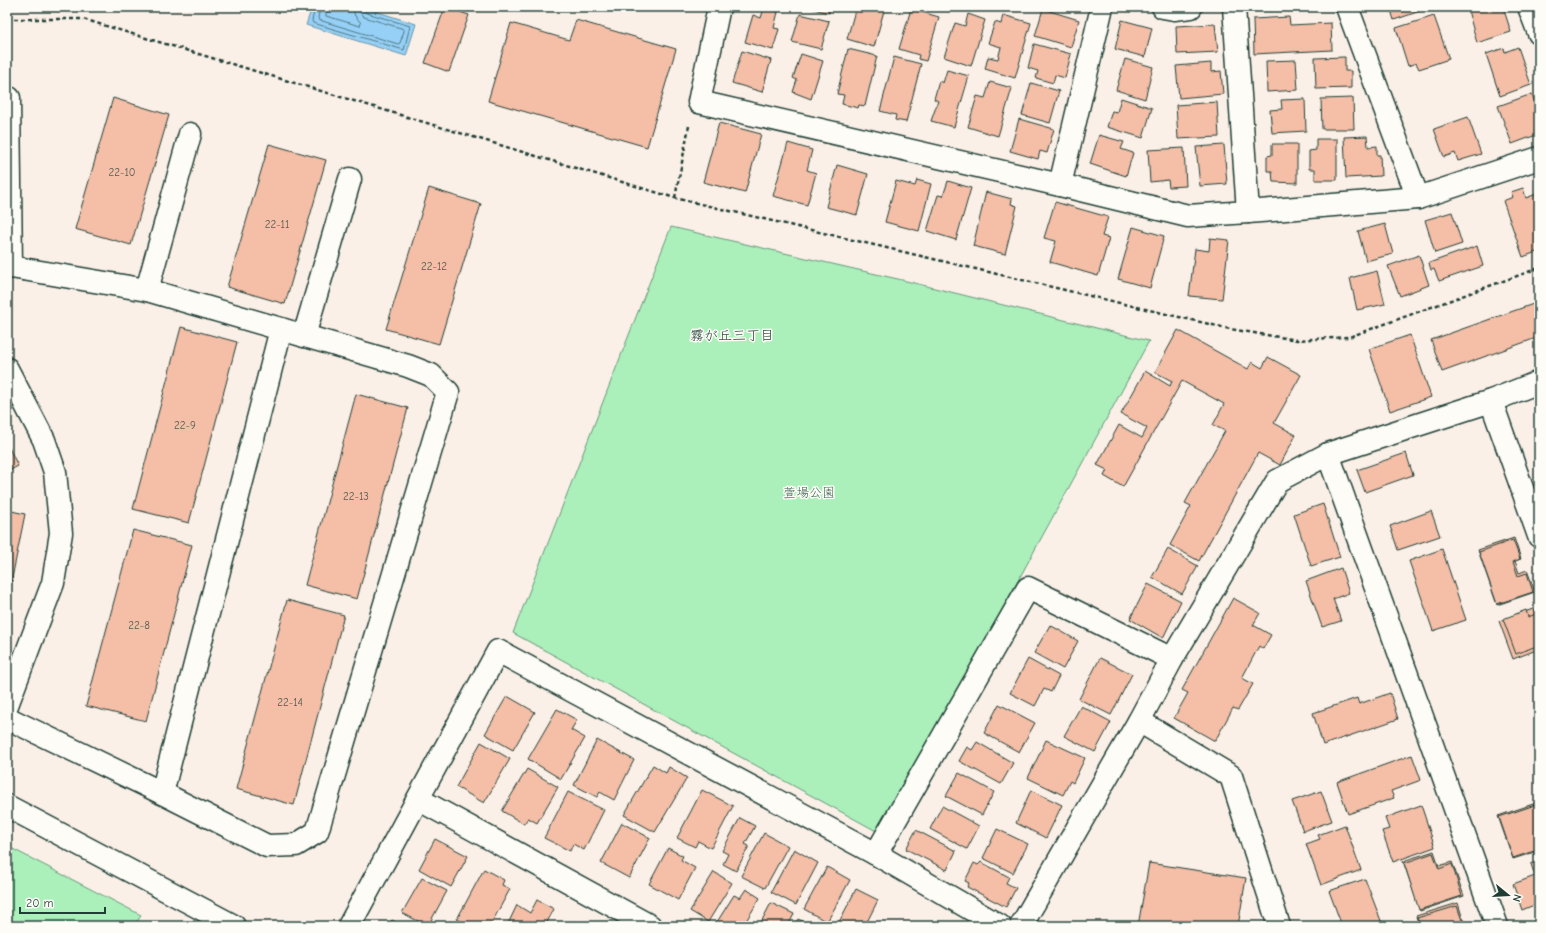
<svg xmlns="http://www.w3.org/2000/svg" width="1546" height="933" font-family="'Comic Neue','Klee One',sans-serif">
	<rect width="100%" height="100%" fill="#fbf0e7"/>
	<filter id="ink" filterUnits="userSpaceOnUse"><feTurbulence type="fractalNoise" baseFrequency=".025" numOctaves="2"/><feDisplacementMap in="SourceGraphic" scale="8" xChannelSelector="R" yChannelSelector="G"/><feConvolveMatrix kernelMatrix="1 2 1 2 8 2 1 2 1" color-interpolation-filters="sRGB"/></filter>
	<g filter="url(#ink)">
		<g fill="#abf0bb" stroke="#659678">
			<polygon points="671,227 902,280 1149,341 880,833 513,633"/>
			<polygon points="7,846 141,915 135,926 7,926"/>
		</g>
		<polygon fill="#96d0f6" stroke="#6695a8" points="312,7 362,7 416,24 406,56 306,25"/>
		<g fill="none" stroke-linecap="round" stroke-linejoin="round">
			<g stroke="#4f7882" stroke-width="1">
				<polyline points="315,7 312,21 313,23 404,50 410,26 367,13 364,11 363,7"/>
				<polyline points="320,7 318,18 319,20 398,44 400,43 404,31 404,29 364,17 360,13 358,7"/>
				<polyline points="326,7 326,16 360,26 361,23 355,16 352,7"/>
			</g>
		</g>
		<g fill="#f4bea7" stroke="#1f3d34">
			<polygon points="445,7 469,15 449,72 425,63"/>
			<polygon points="806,7 830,7 829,13"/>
			<polygon points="856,7 885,7 874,47 847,39"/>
			<polygon points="1390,7 1429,7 1429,8 1394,20"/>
			<polygon points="1467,7 1503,7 1511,32 1477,43"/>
			<polygon points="764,8 778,12 774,28 779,29 773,50 745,42 753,15 761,18"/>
			<polygon points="911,9 939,17 926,61 918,59 919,55 899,49"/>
			<polygon points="1043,9 1079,20 1071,47 1035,36"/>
			<polygon points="800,14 829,21 821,49 792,42"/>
			<polygon points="968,14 985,20 971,66 944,57 955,23 965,26"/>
			<polygon points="1003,15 1031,23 1015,78 985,69 988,57 998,59 1001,47 988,43 995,22 1001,24"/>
			<polygon points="1434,16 1449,59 1419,69 1416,63 1408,66 1396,28"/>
			<polygon points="1289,17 1290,25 1331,23 1332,50 1254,54 1253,19"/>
			<polygon points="576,20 676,49 647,147 488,101 511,23 569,40"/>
			<polygon points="1122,20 1152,28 1145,57 1115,49"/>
			<polygon points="1215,24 1218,52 1177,54 1176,26"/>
			<polygon points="1034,44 1071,54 1065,78 1055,75 1053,83 1036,78 1038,71 1028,68"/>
			<polygon points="1518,47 1531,85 1500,96 1486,54 1504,48 1505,52"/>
			<polygon points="848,49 877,56 865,106 859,105 858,108 842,104 844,95 837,94"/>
			<polygon points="742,51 771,60 762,92 732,83"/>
			<polygon points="801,54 823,61 811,99 793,92 797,80 793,78"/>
			<polygon points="894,57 921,64 906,122 895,120 896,115 880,111"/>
			<polygon points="1345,57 1345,71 1351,71 1351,88 1316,89 1315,58"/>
			<polygon points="1125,59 1153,67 1145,99 1116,90"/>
			<polygon points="1296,60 1298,90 1267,92 1266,61"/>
			<polygon points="1211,63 1211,72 1221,71 1223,94 1179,98 1176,66"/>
			<polygon points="947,70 969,76 954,127 931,121 938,101 934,99 939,81 943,83"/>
			<polygon points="990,82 1012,88 998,136 968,127 977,96 985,98"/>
			<polygon points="1031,83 1059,91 1050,123 1022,115"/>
			<polygon points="1532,94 1539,114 1539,134 1512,144 1498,106"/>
			<polygon points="113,98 169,115 131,245 75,229"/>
			<polygon points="1121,98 1152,108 1143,138 1107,127 1112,111 1117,112"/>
			<polygon points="1353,98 1354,129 1322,129 1321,99"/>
			<polygon points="1305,99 1306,131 1272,133 1270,110 1282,109 1281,100"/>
			<polygon points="1217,102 1219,137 1178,139 1176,105"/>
			<polygon points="1468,117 1481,154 1458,161 1455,153 1444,157 1434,129"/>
			<polygon points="1019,119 1054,129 1047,153 1040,151 1038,159 1010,151"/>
			<polygon points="719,123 761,134 745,193 703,182"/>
			<polygon points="1099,135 1124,142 1121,149 1133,153 1126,176 1090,164"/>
			<polygon points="1367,136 1368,147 1377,146 1377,155 1380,155 1381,176 1346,178 1344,137"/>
			<polygon points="1316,139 1337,139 1337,180 1315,180 1315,169 1309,169 1309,151 1316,150"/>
			<polygon points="788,143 812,150 807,170 816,173 807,205 773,196"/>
			<polygon points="269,144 326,160 285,304 227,287"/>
			<polygon points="1272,144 1297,144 1297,183 1273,182 1272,171 1267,171 1267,156 1272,155"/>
			<polygon points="1224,145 1227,184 1200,186 1196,147"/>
			<polygon points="1184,148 1186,186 1169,187 1168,180 1150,182 1148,150"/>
			<polygon points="837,165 868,174 857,215 826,207"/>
			<polygon points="917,180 931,184 919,231 885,222 896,181 915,186"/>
			<polygon points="948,181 971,188 956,240 927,231 938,195 943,196"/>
			<polygon points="429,188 481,204 439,344 386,329"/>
			<polygon points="1523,188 1526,198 1539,193 1539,251 1523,257 1503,201 1513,197 1511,192"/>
			<polygon points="986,192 1012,199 1011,204 1017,206 1005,254 973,246"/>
			<polygon points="1055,202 1108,217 1102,236 1109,238 1098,276 1050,262 1056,241 1044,238"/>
			<polygon points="1452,212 1462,244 1435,253 1425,220"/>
			<polygon points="1385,224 1393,254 1366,261 1358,231"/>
			<polygon points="1133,227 1164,236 1150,288 1118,279"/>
			<polygon points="1210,238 1229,240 1222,299 1189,296 1195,249 1209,251"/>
			<polygon points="1477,246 1483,266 1439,281 1434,269 1431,270 1429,263"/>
			<polygon points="1419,255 1429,285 1400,296 1388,266"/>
			<polygon points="1377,271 1385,304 1357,310 1350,278"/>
			<polygon points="1539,302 1539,337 1442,372 1431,340"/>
			<polygon points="181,327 237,342 189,523 133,509"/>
			<polygon points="1178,330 1248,369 1252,362 1262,368 1268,357 1301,375 1274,423 1296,435 1280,465 1258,453 1199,561 1170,545 1191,506 1185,503 1225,431 1213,425 1224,404 1182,381 1123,487 1104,476 1107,470 1097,465 1119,425 1142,438 1147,428 1121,414 1145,371 1170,386 1172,381 1155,372"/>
			<polygon points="1410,335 1431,397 1390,411 1369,349"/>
			<polygon points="356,394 408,408 357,599 305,585"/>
			<polygon points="1539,399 1539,420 1533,401"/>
			<polygon points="1539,401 1539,419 1534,403"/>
			<polygon points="7,444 18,466 7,472"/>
			<polygon points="1406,453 1413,475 1365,492 1357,470"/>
			<polygon points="1323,504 1340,557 1311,566 1294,514"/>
			<polygon points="7,510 25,514 7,603"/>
			<polygon points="1431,511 1440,536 1398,550 1390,526"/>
			<polygon points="133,530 192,545 146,721 86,706"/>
			<polygon points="1514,538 1521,559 1515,561 1519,573 1527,570 1535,592 1497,605 1478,550"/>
			<polygon points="1513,540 1520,559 1513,562 1518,576 1527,573 1533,592 1497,604 1479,552"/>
			<polygon points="1168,549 1198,566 1182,594 1152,577"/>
			<polygon points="1442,549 1466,620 1433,631 1409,561"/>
			<polygon points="1341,568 1349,593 1333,599 1341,621 1322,627 1306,581"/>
			<polygon points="1148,584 1181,601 1163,638 1130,619"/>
			<polygon points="1233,598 1260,613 1253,625 1271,635 1263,649 1259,646 1242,678 1253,684 1238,710 1233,708 1215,741 1174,718 1188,693 1182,690"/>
			<polygon points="287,600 344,615 294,805 236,789"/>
			<polygon points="1533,609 1539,626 1539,649 1513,659 1499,621"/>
			<polygon points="1526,610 1528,617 1539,613 1539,645 1516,654 1503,619"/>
			<polygon points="1050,625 1078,641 1063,669 1034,653"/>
			<polygon points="1100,658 1132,674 1111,715 1079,699"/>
			<polygon points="1028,659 1059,676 1051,692 1044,689 1035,706 1010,693"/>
			<polygon points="1390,693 1398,719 1323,745 1313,713 1357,698 1359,704"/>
			<polygon points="507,696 535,712 513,750 485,734"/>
			<polygon points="999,704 1035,723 1019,752 984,733"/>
			<polygon points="1081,706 1111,722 1095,752 1064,736"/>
			<polygon points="557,709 577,720 571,730 585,738 561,779 528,759"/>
			<polygon points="597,740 634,760 614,800 600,792 597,797 574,785"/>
			<polygon points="1046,740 1085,758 1073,783 1070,781 1063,795 1028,778"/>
			<polygon points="481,742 510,759 484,803 456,787"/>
			<polygon points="977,742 1013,763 1001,784 959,761 967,747 972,750"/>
			<polygon points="1412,755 1421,780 1391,791 1394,798 1348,814 1337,782"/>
			<polygon points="653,765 666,773 669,767 687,778 655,832 624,815"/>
			<polygon points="527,769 558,787 537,823 528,818 524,824 502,811"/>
			<polygon points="959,773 994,792 982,815 946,796"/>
			<polygon points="702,790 733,806 711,848 698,841 695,847 677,838"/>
			<polygon points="1031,790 1062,805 1046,838 1016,823"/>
			<polygon points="1321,791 1332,821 1303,831 1292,801"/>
			<polygon points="568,792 604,810 584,850 573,844 570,851 544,838"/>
			<polygon points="1539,802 1539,854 1537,854 1535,852 1513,859 1498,816"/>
			<polygon points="1538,804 1539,853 1535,855 1534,851 1513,858 1499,817"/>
			<polygon points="1421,805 1435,847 1393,862 1382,831 1389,829 1385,818"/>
			<polygon points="942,806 979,826 967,849 930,829"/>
			<polygon points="740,818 755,826 745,844 749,846 736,871 723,864 728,854 722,851"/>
			<polygon points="622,823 650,838 629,878 601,863"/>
			<polygon points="1345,825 1361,870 1321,885 1306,844 1320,839 1318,835"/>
			<polygon points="997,829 1028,844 1013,873 983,858"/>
			<polygon points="916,830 956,851 947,870 906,849"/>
			<polygon points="764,833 788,846 765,888 741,876"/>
			<polygon points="435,839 468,856 451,887 419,869"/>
			<polygon points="668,848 683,856 681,860 695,868 678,900 649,884"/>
			<polygon points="794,849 818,863 796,905 771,892"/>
			<polygon points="1434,851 1439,866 1452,862 1464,896 1420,911 1403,861"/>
			<polygon points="1433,853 1439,869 1452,864 1462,896 1419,910 1404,863"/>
			<polygon points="1539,861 1539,903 1522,910 1513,884 1535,876 1531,864"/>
			<polygon points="981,862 1009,877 1006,883 1016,888 1006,907 967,887 969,883 965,881 974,863 978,865"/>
			<polygon points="1149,863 1246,878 1238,926 1138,926"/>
			<polygon points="827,867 850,880 827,922 804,909"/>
			<polygon points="484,869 504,880 502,885 510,889 490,926 470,926 457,919"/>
			<polygon points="714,872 732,883 708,922 690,911"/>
			<polygon points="422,878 447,891 428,926 402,913"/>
			<polygon points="1365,879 1383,926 1342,926 1329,891"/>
			<polygon points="746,889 760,898 743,926 737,923 735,926 723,926 717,922 734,895 740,898"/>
			<polygon points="856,889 878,900 865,926 837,926"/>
			<polygon points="537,900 554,909 545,926 507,926 517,905 530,913"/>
			<polygon points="771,903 794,914 788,926 759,926"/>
			<polygon points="1458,903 1465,926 1419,926 1416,916"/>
			<polygon points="1457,906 1464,926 1420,926 1417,918"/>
			<polygon points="798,919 813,926 794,926"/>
			<polygon points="392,920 403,926 388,926"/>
			<polygon points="574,921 583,926 571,926"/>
		</g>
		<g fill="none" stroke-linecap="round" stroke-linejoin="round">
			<g stroke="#1f3d34" stroke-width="25">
				<g id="minor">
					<polyline points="719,7 699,102 1060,185 1188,216 1248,212 1418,198 1539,158"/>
					<polyline points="1163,7 1174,9 1191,7"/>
					<polyline points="1234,7 1248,212"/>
					<polyline points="1347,7 1418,198"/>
					<polyline points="1529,7 1539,33"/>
					<polyline points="9,98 11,267"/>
					<polyline points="1060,185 1102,7"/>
					<polyline points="7,268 11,267 147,290 408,366 431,375 448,392 317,832 296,845 267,846 162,793 7,718"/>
					<polyline points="147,290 190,134"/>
					<polyline points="304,336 350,179"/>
					<polyline points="7,369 44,440 55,472 61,533 53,583 7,705"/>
					<polyline points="1491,401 1539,536"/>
					<polyline points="1328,454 1497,926"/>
					<polyline points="1139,721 1231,776 1279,926"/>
					<polyline points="162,793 281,329"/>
					<polyline points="418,799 650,926"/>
					<polyline points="7,806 234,926"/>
					<polyline points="876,854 1028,588 1172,659"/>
					<polyline points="349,926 498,651 876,854 1000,926"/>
					<polyline points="1021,926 1139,721 1172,659 1277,481 1328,454 1491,401 1539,382"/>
				</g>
			</g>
			<g stroke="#1f3d34" stroke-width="2.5" stroke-dasharray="4 3" stroke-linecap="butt">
				<polyline points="7,19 83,19 675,198 1230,329 1297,340 1349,337 1539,268"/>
				<polyline points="675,198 689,126"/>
			</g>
			<use href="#minor" stroke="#fdfcf7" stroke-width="22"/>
		</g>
	</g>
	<g text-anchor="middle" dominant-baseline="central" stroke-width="3" stroke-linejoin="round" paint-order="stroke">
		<g font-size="11" fill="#545d51">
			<text x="122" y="172">22-10</text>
			<text x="277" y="224">22-11</text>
			<text x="434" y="266">22-12</text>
			<text x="185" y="425">22-9</text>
			<text x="356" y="496">22-13</text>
			<text x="139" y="625">22-8</text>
			<text x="290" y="702">22-14</text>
		</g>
		<g font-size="13" fill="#3b614f" stroke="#fdfcf7">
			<text x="809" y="492">萱場公園</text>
		</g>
		<g font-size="14" fill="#1f3d34" stroke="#fdfcf7">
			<text x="732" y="335">霧が丘三丁目</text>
		</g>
	</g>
	<rect width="1546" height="933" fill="none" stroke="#fdfcf7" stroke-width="24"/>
	<rect x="12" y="12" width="1522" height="909" fill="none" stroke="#1f3d34" stroke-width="1.5" filter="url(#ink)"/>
	<g transform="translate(1508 895) rotate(108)" stroke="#fdfcf7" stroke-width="3" paint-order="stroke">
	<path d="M0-3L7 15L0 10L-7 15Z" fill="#1f3d34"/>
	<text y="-6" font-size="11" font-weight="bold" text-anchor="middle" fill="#1f3d34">N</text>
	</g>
	<path d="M20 907v6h85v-6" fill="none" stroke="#1f3d34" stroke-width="2"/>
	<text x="26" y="907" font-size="12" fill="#1f3d34" stroke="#fdfcf7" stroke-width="3" paint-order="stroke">20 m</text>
</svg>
